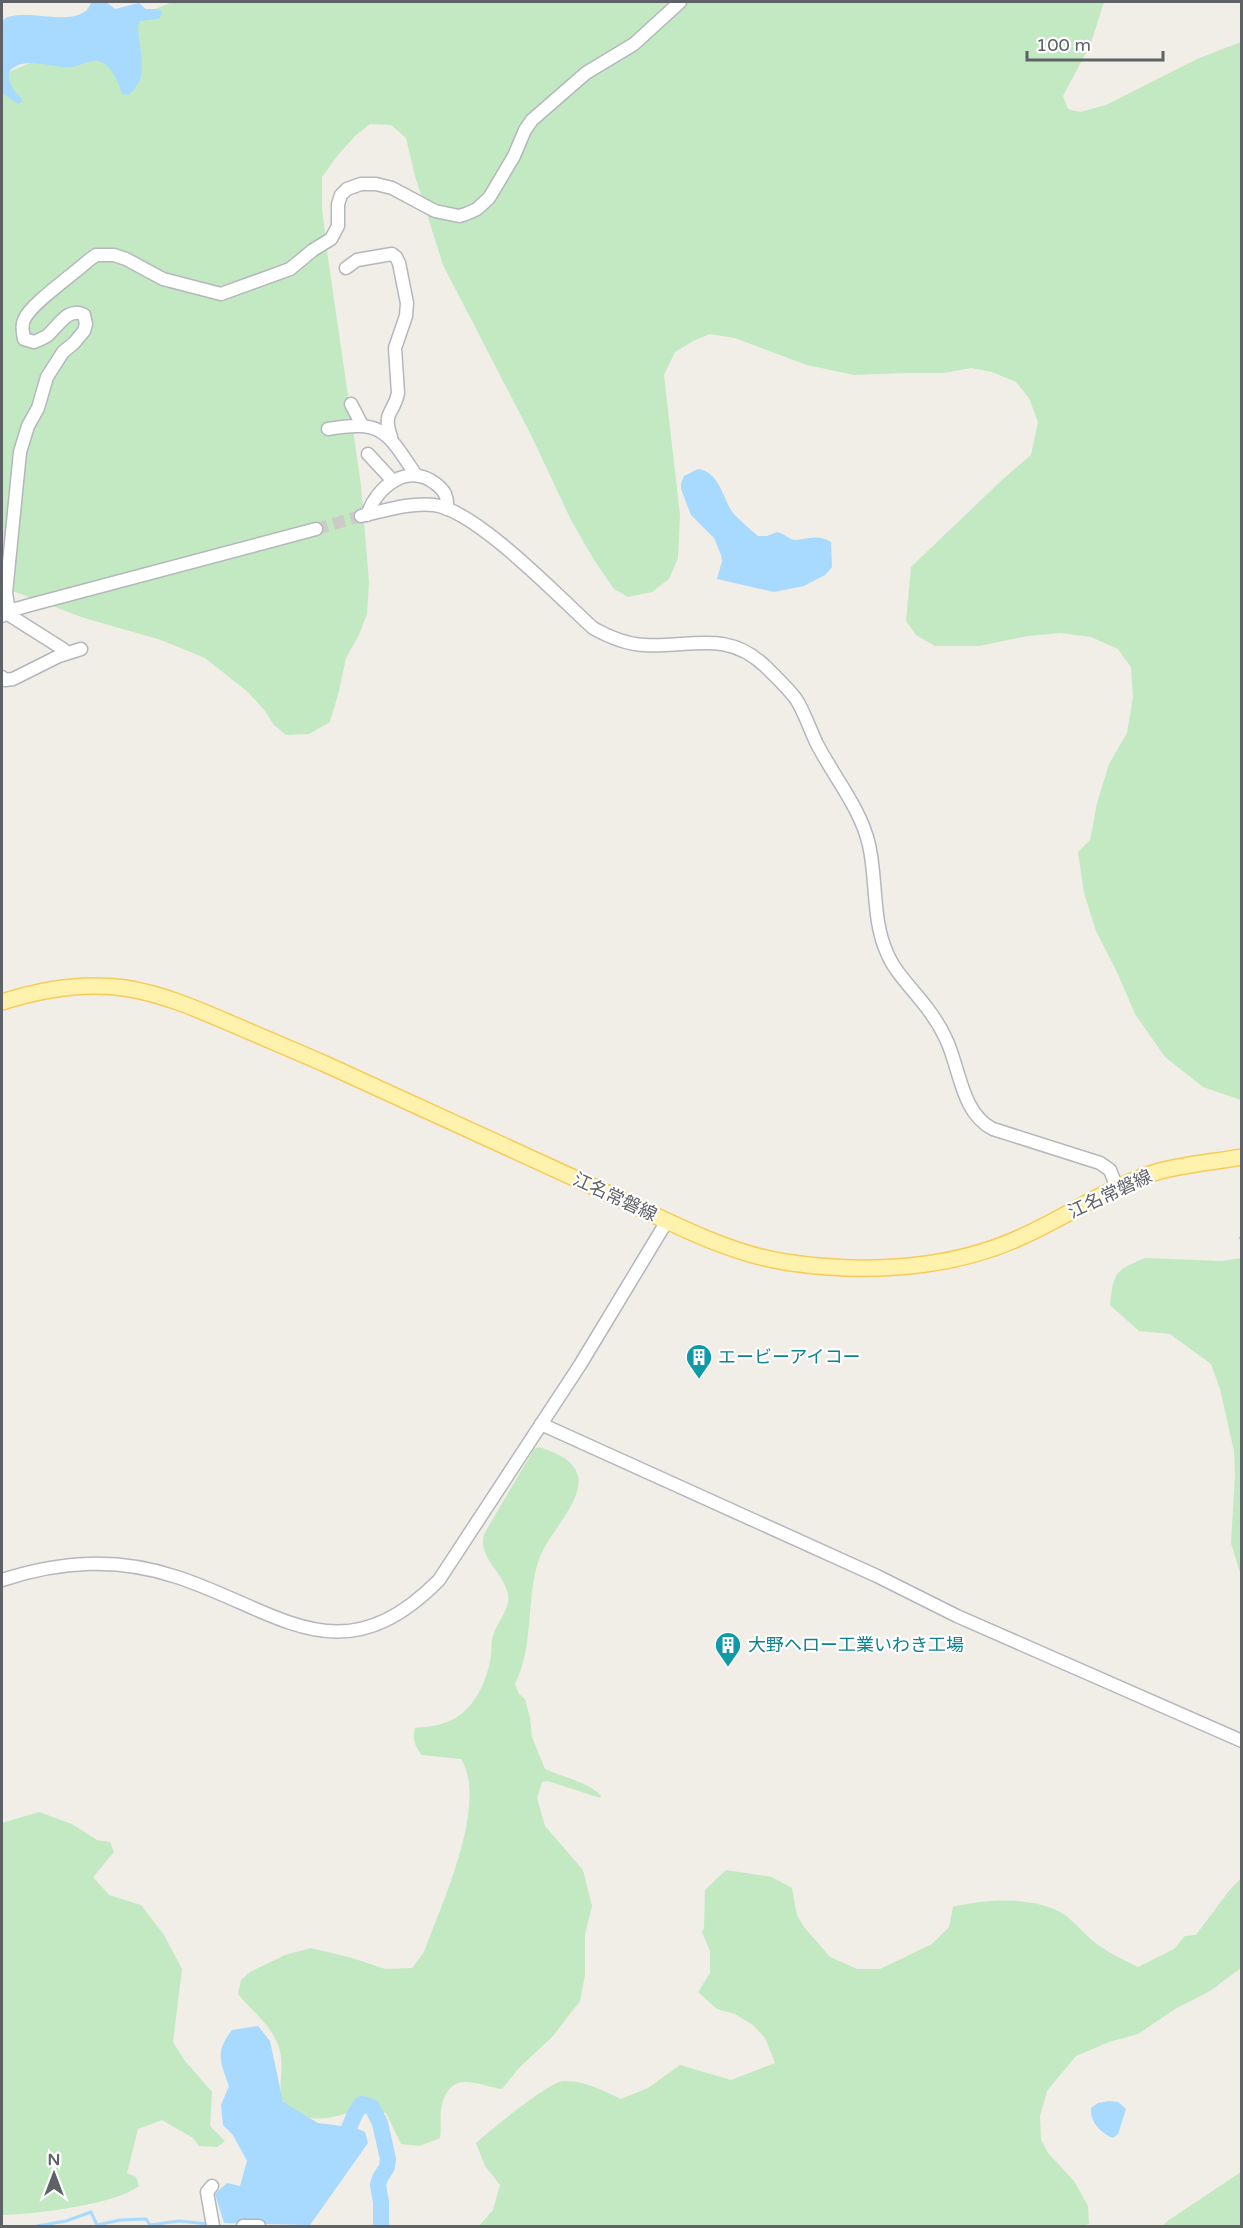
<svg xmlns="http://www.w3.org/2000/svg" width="1243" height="2228" font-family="'Varela Round','Noto Sans JP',sans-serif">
	<rect width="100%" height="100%" fill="#f0eee6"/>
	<g fill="#c2e9c2">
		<polygon points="172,2 1104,2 1091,43 1063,96 1068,109 1080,112 1106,105 1197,59 1241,42 1241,1100 1203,1087 1165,1057 1135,1014 1117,972 1096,931 1084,893 1078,852 1090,840 1097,803 1109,764 1127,733 1133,697 1131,667 1118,649 1091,637 1061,633 1028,636 979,646 935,646 916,635 906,621 911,567 1003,479 1031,455 1038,422 1029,398 1016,382 992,372 971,368 944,373 904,373 854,375 807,365 735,338 710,334 693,341 675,352 664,375 680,515 678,558 669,579 652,592 628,597 614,589 594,560 571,520 531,435 443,265 415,176 406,138 391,125 370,124 355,136 338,155 322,177 322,209 328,258 361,485 369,582 367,614 359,635 346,658 339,691 330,722 309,734 286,735 274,725 265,711 248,692 205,658 161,640 84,618 2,587 2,75"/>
		<path d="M 1145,1258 L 1222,1261 L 1241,1258 L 1241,1576 L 1231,1543 L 1235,1474 L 1234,1451 L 1220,1389 L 1211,1364 L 1170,1334 L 1139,1331 L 1110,1305 C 1114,1272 1114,1271 1145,1258 Z"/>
		<path d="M 539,1447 C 554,1452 574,1459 578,1476 C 584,1501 545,1537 538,1562 C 526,1601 534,1647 515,1684 L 519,1694 L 525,1699 L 530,1718 L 532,1737 L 545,1769 C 562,1777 589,1782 601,1796 L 600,1798 L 548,1781 L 542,1782 L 537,1798 L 545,1826 L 583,1870 L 592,1906 L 585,1935 L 585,1975 L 580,2001 L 553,2036 L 519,2068 L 502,2089 C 477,2085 451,2069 442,2105 C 439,2115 442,2127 440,2138 L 420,2146 L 401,2144 L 386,2113 L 366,2106 C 344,2115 313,2127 291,2110 C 287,2107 281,2100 281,2095 C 279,2078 285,2062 278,2045 C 271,2025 251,2010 238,1994 L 241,1980 L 250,1972 L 285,1955 L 311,1948 L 352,1958 L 385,1969 L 412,1968 L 424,1952 C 441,1905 489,1804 461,1759 L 422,1755 C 415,1746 412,1740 415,1728 C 425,1727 437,1726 447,1722 C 473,1713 487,1682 491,1656 C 492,1648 491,1640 494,1633 C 499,1618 513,1607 507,1591 C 501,1569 478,1558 484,1534 L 534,1449 Z"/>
		<path d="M 39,1812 L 72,1824 L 97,1840 L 110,1842 L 114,1852 L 93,1877 L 109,1895 L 141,1905 L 164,1935 L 182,1969 L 173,2042 L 185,2061 L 212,2092 L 210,2126 L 225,2141 L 217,2147 L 199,2146 L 193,2138 L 162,2120 L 138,2129 L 127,2173 L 136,2177 L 139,2186 C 114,2205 35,2214 2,2215 L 2,1823 Z"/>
		<path d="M 726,1870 L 772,1877 L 792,1888 L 797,1915 L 804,1927 L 830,1957 L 857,1969 L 880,1969 L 932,1944 L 949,1927 L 953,1907 C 985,1899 1032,1896 1062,1913 C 1072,1919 1087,1937 1097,1944 C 1109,1953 1124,1960 1138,1967 L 1174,1949 L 1185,1936 L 1196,1935 L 1228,1892 L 1241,1878 L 1241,1968 L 1210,1991 L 1175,2009 L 1138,2034 L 1109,2042 L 1076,2056 L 1047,2091 L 1040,2116 L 1041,2139 L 1048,2153 L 1074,2181 L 1088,2206 L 1089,2224 L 1082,2226 L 479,2226 L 493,2210 L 500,2185 L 485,2166 L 476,2143 C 489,2131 549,2082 563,2081 C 585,2080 603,2091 621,2099 L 648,2088 L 680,2065 L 731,2080 L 775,2063 L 765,2038 L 753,2025 L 735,2014 L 717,2009 L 698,1992 L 710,1973 L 710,1951 L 702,1932 L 704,1928 L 705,1890 Z"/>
		<polygon points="1241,2172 1241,2226 1163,2226 1166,2222"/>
	</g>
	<g fill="#a8d9ff">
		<path d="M 92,2 L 106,2 L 115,9 L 139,3 L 146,9 L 158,9 L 162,12 L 159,19 L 140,21 L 138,26 C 138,50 152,77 128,95 L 122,94 C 118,81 112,65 98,61 C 91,59 80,66 71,67 C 52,69 23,54 9,72 C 8,83 14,91 21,98 L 22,102 L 18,104 L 2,93 L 2,21 C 12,9 51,19 68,17 C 74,17 81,14 86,11 Z"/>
		<path d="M 698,469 C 719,471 723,499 733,513 C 738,519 751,530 758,536 L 767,536 L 777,532 C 784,533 789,540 796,540 C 809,539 818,534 831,542 L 832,567 L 825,575 L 804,586 L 774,592 L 717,579 L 722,561 L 721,555 L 714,538 L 691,515 L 681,489 L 681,483 L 684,476 Z"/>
		<path d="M 258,2026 L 270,2041 L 283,2102 L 318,2123 L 356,2128 L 365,2132 L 368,2143 L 310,2225 L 224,2223 L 215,2194 L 227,2183 L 240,2186 L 247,2161 L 233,2135 L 223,2125 L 221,2105 L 229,2086 C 220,2061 215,2052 232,2030 Z"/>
		<path d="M 1109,2101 L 1118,2102 L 1126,2109 L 1118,2134 L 1113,2138 C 1101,2133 1090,2123 1091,2108 L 1098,2103 Z"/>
	</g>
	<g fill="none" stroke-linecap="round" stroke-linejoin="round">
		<g stroke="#a8d9ff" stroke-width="3">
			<polyline points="1240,1238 1242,1238"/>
			<polyline points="37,2226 66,2221 91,2212 97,2225 120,2220 146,2219 150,2225 179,2221 208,2224"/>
		</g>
		<path stroke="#a8d9ff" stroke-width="16" d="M 346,2134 C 352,2124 353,2113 362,2104 L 372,2107 L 380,2123 L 388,2159 L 387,2167 L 380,2178 L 378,2185 L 381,2202 L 381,2226"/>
		<polyline stroke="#cccbc6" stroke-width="12" stroke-dasharray="12 6" stroke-linecap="butt" points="316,529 361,516"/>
		<g stroke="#b4b7bb" stroke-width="15">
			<g id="minor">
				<path d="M 346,268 L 357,260 L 392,254 L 396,257 L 399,263 L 407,303 L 406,316 L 395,348 L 398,393 C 394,414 382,411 391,437"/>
				<polyline points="351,404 362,425"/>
				<path d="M 328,429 C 384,420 386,431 416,475"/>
				<polyline points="368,454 393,481"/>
				<path d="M 367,515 C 377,486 408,462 436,484 C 445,491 448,497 447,509"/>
				<path d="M 361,516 C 384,511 410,502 434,505 C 476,510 559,597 593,628 C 609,637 625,644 644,645 C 690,648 726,629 765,666 C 775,676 787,687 796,699 C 805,713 810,730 817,744 C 834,777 861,809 869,845 C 877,880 872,920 887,953 C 895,973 914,990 927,1008 C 934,1017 941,1028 946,1039 C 960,1068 961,1113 993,1129 L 1100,1163 L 1110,1170 L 1117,1188"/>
				<path d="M 9,611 L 6,593 L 20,452 L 28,426 L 38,408 L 47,377 L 63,352 L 74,343 L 84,331 L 86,324 L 84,315 C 69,306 58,326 48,335 C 44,338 39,340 34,342 L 24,339 C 23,333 21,326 24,320 C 30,304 74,274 89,260 L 96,255 L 114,255 L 126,259 L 163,279 L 221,294 L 290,269 L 313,250 L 331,239 L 338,226 L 338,204 L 341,195 L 347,189 L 361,184 L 376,184 L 392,188 L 435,211 L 459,216 L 466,214 L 477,209 L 489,198 L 514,156 L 525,130 L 532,120 L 586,73 L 634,44 L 680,2"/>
				<polyline points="6,613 63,649 67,653"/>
				<polyline points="2,616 9,611 30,605 316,529"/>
				<polyline points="2,677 5,680 13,679 59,656 81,649"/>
				<polyline points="541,1424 877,1576 957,1616 1242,1741"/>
				<path d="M 2,1580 C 60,1561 117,1557 177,1577 C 280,1611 341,1679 439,1580 L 580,1365 L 667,1221"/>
				<polyline points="212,2186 207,2192 213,2226"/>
				<polyline points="243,2226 259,2226"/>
			</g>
		</g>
		<g stroke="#f7cb59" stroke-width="18">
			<path id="major" d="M 2,1002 C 42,989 83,982 125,988 C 163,994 197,1009 232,1024 C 262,1037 293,1050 323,1063 C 422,1108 520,1153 618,1198 C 672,1223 727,1253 785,1262 C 862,1274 948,1270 1019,1238 C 1064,1218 1104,1190 1150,1174 C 1176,1165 1214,1162 1242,1157"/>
		</g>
		<use href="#minor" stroke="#fff" stroke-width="12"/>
		<use href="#major" stroke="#fff2ad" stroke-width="15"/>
	</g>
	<defs>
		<g id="building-pin" transform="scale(1.35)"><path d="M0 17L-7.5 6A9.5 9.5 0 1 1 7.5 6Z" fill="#0f9aa8" stroke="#fff"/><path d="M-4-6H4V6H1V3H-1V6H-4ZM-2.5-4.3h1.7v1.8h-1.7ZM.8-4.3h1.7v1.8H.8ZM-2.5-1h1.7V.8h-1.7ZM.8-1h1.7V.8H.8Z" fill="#fff"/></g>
	</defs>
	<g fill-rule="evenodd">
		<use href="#building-pin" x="699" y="1357"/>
		<use href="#building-pin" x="728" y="1645"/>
	</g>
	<g text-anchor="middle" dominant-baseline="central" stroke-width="4.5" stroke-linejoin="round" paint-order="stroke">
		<g font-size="18" fill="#5e6267" stroke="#fff">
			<text transform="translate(1110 1194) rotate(-25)">江名常磐線</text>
			<text transform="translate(615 1197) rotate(25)">江名常磐線</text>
		</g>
		<g font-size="18" fill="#0d838f" stroke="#fff" text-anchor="start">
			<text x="718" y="1357">エービーアイコー</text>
			<text x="748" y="1645">大野ヘロー工業いわき工場</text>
		</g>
	</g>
	<rect width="1243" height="2228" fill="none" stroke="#5e6267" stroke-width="6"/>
	<g transform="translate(54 2174)" stroke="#ffffff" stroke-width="4.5" paint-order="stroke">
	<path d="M0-4.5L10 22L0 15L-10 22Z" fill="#5e6267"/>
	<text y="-9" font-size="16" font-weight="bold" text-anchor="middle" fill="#5e6267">N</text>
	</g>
	<path d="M1027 51v9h136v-9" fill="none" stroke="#5e6267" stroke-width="3"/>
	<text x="1036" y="51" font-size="18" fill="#5e6267" stroke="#ffffff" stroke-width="4.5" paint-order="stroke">100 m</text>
</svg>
